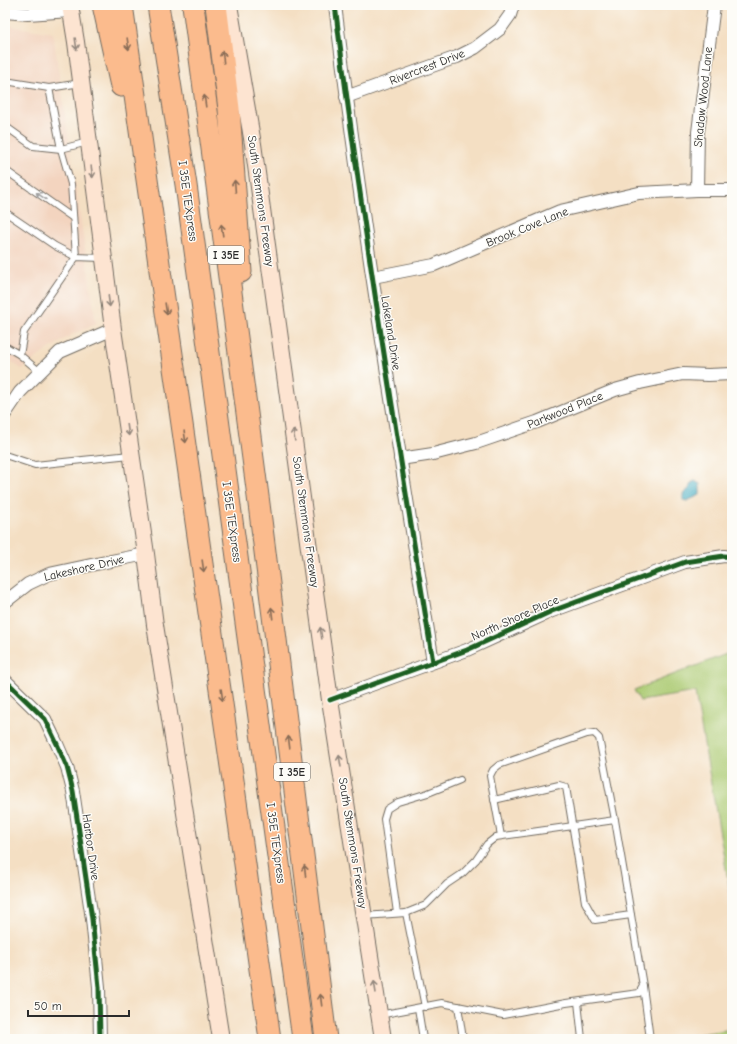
<svg xmlns="http://www.w3.org/2000/svg" width="737" height="1044" font-family="'Comic Neue',sans-serif">
	<rect width="100%" height="100%" fill="#fdfcf7"/>
	<filter id="ink" filterUnits="userSpaceOnUse"><feTurbulence type="fractalNoise" baseFrequency=".025" numOctaves="2"/><feDisplacementMap in="SourceGraphic" scale="8" xChannelSelector="R" yChannelSelector="G"/><feConvolveMatrix kernelMatrix="1 2 1 2 8 2 1 2 1" color-interpolation-filters="sRGB"/></filter>
	<filter id="wash" filterUnits="userSpaceOnUse"><feTurbulence type="fractalNoise" baseFrequency=".012" numOctaves="4" result="noise"/><feDisplacementMap in="SourceGraphic" scale="16" xChannelSelector="R" yChannelSelector="G"/><feGaussianBlur stdDeviation="0.9" result="paint"/><feColorMatrix in="noise" values="0 0 0 0 0 0 0 0 0 0 0 0 0 0 0 0 0 1.4 0 .05"/><feComposite in="paint" operator="in"/></filter>
	<g filter="url(#wash)">
		<rect width="100%" height="100%" fill="#f4dfc3"/>
		<polygon fill="#f3d4bf" points="5,25 53,33 96,324 71,335 43,353 22,369 5,357"/>
		<g fill="#abca72" stroke="#6b7a4e">
			<polygon points="729,653 732,655 732,903 695,692 640,701 634,690"/>
			<polygon points="732,1029 732,1039 670,1039"/>
		</g>
		<polygon fill="#43acc2" stroke="#376c76" points="695,481 700,484 700,495 687,501 683,500 683,494 689,489 691,483"/>
	</g>
	<g filter="url(#ink)">
		<g fill="none" stroke-linecap="round" stroke-linejoin="round">
			<g stroke="#716a60" stroke-width="8">
				<g id="lane">
					<polyline points="5,81 49,88 61,149 71,184 76,257"/>
					<polyline points="49,88 81,83"/>
					<polyline points="5,126 33,146 61,149 88,142"/>
					<polyline points="5,170 73,218"/>
					<polyline points="5,212 55,246 76,257"/>
					<polyline points="5,346 20,355"/>
					<polyline points="40,372 20,355 24,332 76,257 102,258"/>
					<polyline points="5,455 35,465 130,455"/>
					<polyline points="494,800 559,785 566,787 585,902 595,920 631,915"/>
					<polyline points="501,836 490,776 493,770 499,765 587,734 594,733 599,738 615,820"/>
					<polyline points="397,913 384,819 387,809 398,802 428,793 460,780"/>
					<polyline points="406,913 425,1007"/>
					<polyline points="364,916 406,913 426,905 447,884 462,874 476,860 487,844 496,837 615,820 643,986 639,993 566,1003 503,1015 442,1003 379,1015"/>
					<polyline points="643,986 650,1039"/>
					<polyline points="578,1002 582,1039"/>
					<polyline points="458,1006 463,1039"/>
					<polyline points="418,1008 423,1039"/>
				</g>
			</g>
			<g stroke="#716a60" stroke-width="14">
				<g id="street">
					<path d="M 335,5 C 362,225 398,444 433,662"/>
					<polyline points="5,12 28,14 70,11"/>
					<polyline points="346,97 457,57 475,48 500,29 510,15 513,5"/>
					<polyline points="697,190 698,132 714,5"/>
					<polyline points="373,277 434,265 560,211 639,193 697,190 732,190"/>
					<polyline points="5,414 20,392 60,352 113,329"/>
					<polyline points="400,459 433,454 476,443 537,422 615,390 640,383 683,374 708,375 732,374"/>
					<polyline points="5,602 28,584 49,574 91,565 146,554"/>
					<polyline points="5,680 45,719 57,744 67,767 73,791 92,919 99,987 100,1039"/>
					<polyline points="330,700 467,650 552,611 685,562 724,556 732,557"/>
				</g>
			</g>
			<g stroke="#716a60" stroke-width="18">
				<g id="secondary">
					<polyline points="70,5 76,42 113,329 146,554 155,625 221,1039"/>
					<polyline points="229,5 253,144 330,700 383,1039"/>
				</g>
			</g>
			<g stroke="#716a60" stroke-width="23">
				<g id="highway">
					<polyline points="103,5 121,86"/>
					<polyline points="122,5 270,1039"/>
					<polyline points="158,5 186,185 303,1039"/>
					<polyline points="193,5 259,504 326,1039"/>
					<polyline points="216,5 229,109 241,272"/>
				</g>
			</g>
			<use href="#lane" stroke="#fff" stroke-width="6"/>
			<use href="#street" stroke="#fff" stroke-width="12"/>
			<use href="#secondary" stroke="#fde4d1" stroke-width="16"/>
			<use href="#highway" stroke="#fbbb8d" stroke-width="21"/>
			<g stroke="#fdfcf7" stroke-width="8">
				<g id="cycleway">
					<path d="M 335,5 C 362,225 398,444 433,662"/>
					<polyline points="5,680 45,719 57,744 67,767 73,791 92,919 99,987 100,1039"/>
					<polyline points="330,700 467,650 552,611 685,562 724,556 732,557"/>
				</g>
			</g>
			<use href="#cycleway" stroke="#1b5e20" stroke-width="5"/>
		</g>
		<defs><path id="oneway-shaft" d="M-6 0H5M1.5-3L5.5 0L1.5 3" fill="none" stroke-width="1.6" stroke-linecap="round" stroke-linejoin="round"/></defs>
		<g stroke="#94887e">
			<use href="#oneway-shaft" transform="translate(76 44) rotate(82)"/>
			<use href="#oneway-shaft" transform="translate(92 172) rotate(82)"/>
			<use href="#oneway-shaft" transform="translate(109 301) rotate(82)"/>
			<use href="#oneway-shaft" transform="translate(128 430) rotate(82)"/>
			<use href="#oneway-shaft" transform="translate(294 435) rotate(-98)"/>
			<use href="#oneway-shaft" transform="translate(321 633) rotate(-98)"/>
			<use href="#oneway-shaft" transform="translate(340 761) rotate(-99)"/>
			<use href="#oneway-shaft" transform="translate(375 987) rotate(-99)"/>
		</g>
		<g stroke="#896c57">
			<use href="#oneway-shaft" transform="translate(128 44) rotate(82)"/>
			<use href="#oneway-shaft" transform="translate(223 57) rotate(-97)"/>
			<use href="#oneway-shaft" transform="translate(205 101) rotate(-98)"/>
			<use href="#oneway-shaft" transform="translate(235 186) rotate(-94)"/>
			<use href="#oneway-shaft" transform="translate(222 230) rotate(-98)"/>
			<use href="#oneway-shaft" transform="translate(166 309) rotate(82)"/>
			<use href="#oneway-shaft" transform="translate(185 437) rotate(82)"/>
			<use href="#oneway-shaft" transform="translate(203 566) rotate(82)"/>
			<use href="#oneway-shaft" transform="translate(272 613) rotate(-97)"/>
			<use href="#oneway-shaft" transform="translate(222 695) rotate(82)"/>
			<use href="#oneway-shaft" transform="translate(289 742) rotate(-97)"/>
			<use href="#oneway-shaft" transform="translate(305 871) rotate(-97)"/>
			<use href="#oneway-shaft" transform="translate(321 1000) rotate(-97)"/>
		</g>
		<use stroke="#a0a0a0" href="#oneway-shaft" transform="translate(41 196) rotate(-145)"/>
	</g>
	<g text-anchor="middle" dominant-baseline="central" stroke-width="3" stroke-linejoin="round" paint-order="stroke">
		<g fill="#fdfcf7" stroke="#6a6a68" stroke-width="1">
			<rect x="208" y="246" width="36" height="18" rx="3"/>
			<rect x="274" y="763" width="36" height="18" rx="3"/>
		</g>
		<g font-size="11" font-weight="bold" fill="#2b2b2b">
			<text x="226" y="255">I 35E</text>
			<text x="292" y="772">I 35E</text>
		</g>
		<g font-size="12" fill="#2b2b2b" stroke="#fdfcf7">
			<text transform="translate(427 67) rotate(-21)">Rivercrest Drive</text>
			<text transform="translate(703 97) rotate(-84)">Shadow Wood Lane</text>
			<text transform="translate(188 201) rotate(82)">I 35E TEXpress</text>
			<text transform="translate(261 201) rotate(82)">South Stemmons Freeway</text>
			<text transform="translate(527 227) rotate(-22)">Brook Cove Lane</text>
			<text transform="translate(391 333) rotate(81)">Lakeland Drive</text>
			<text transform="translate(565 410) rotate(-22)">Parkwood Place</text>
			<text transform="translate(232 522) rotate(82)">I 35E TEXpress</text>
			<text transform="translate(306 522) rotate(82)">South Stemmons Freeway</text>
			<text transform="translate(84 568) rotate(-13)">Lakeshore Drive</text>
			<text transform="translate(515 618) rotate(-24)">North Shore Place</text>
			<text transform="translate(276 843) rotate(82)">I 35E TEXpress</text>
			<text transform="translate(353 843) rotate(81)">South Stemmons Freeway</text>
			<text transform="translate(91 847) rotate(82)">Harbor Drive</text>
		</g>
	</g>
	<rect width="737" height="1044" fill="none" stroke="#fdfcf7" stroke-width="20"/>
	<path d="M28 1010v6h101v-6" fill="none" stroke="#2b2b2b" stroke-width="2"/>
	<text x="34" y="1010" font-size="12" fill="#2b2b2b" stroke="#fdfcf7" stroke-width="3" paint-order="stroke">50 m</text>
</svg>
